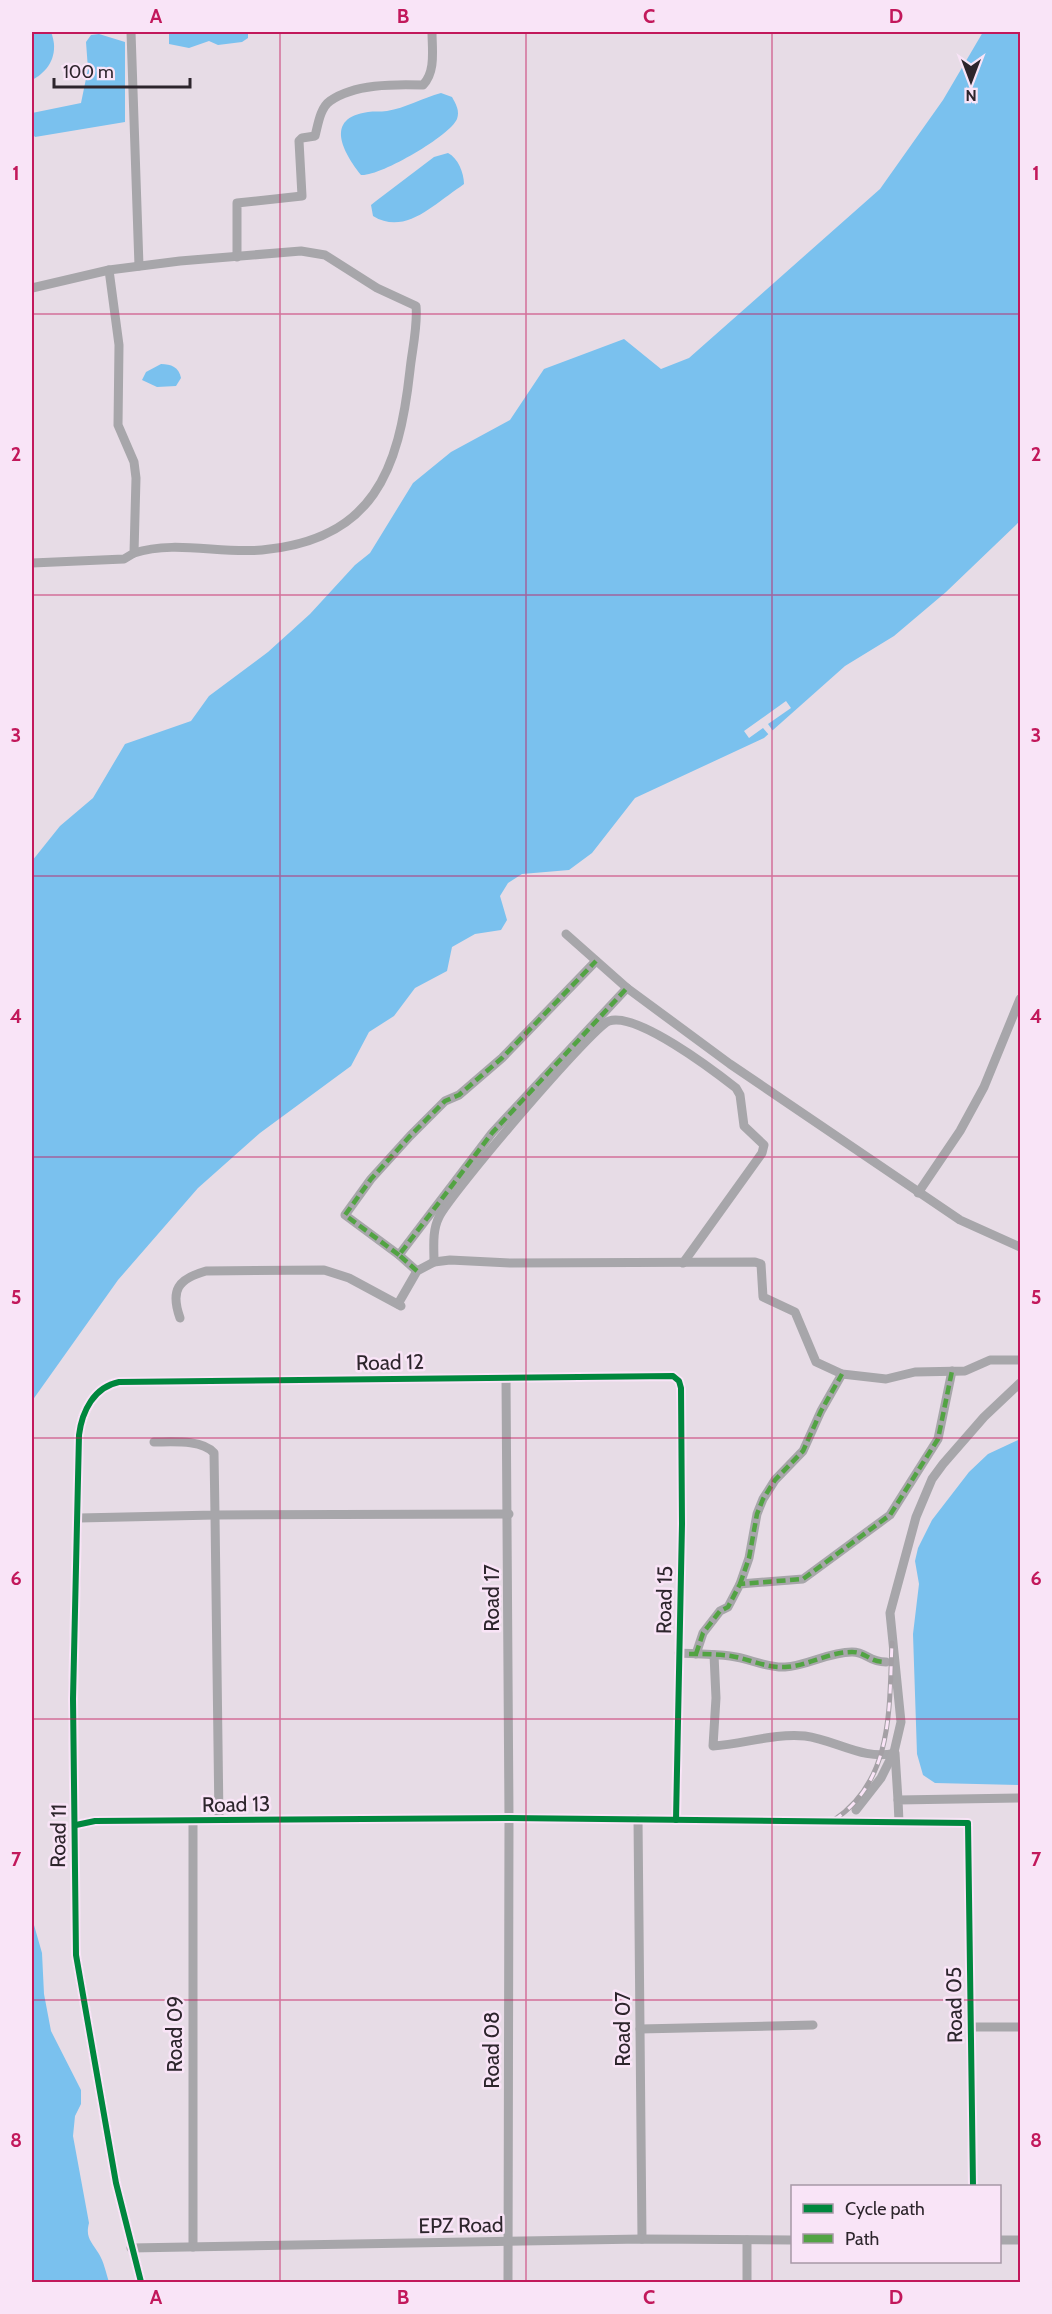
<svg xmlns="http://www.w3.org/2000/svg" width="1052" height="2314" font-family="Cabin,sans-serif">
	<rect width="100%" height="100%" fill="#e7dce6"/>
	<g fill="#7ac1ee">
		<path d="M 32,32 L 51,32 C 59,52 51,70 32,80 Z"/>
		<polygon points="169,32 248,32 248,38 242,42 218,45 209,41 189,48 169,44"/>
		<polygon points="983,32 1020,32 1020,521 946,592 894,636 845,666 764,738 635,798 592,853 569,870 522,874 508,883 500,896 507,920 501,930 475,934 452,947 447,971 415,988 394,1016 369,1032 351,1066 260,1133 198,1188 118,1280 32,1401 32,861 60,826 93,798 125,744 191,721 209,696 268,652 310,614 355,565 370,553 413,483 451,452 510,420 544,369 624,339 661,369 689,358 880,189 943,100"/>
		<polygon points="99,34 125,42 125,122 35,137 32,133 32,113 81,103 88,69 86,42 91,35"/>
		<path d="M 441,93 L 452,97 C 456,104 460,111 457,119 C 450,136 379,177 361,175 C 343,152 324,118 368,112 C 374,111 380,112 387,111 C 405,108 423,98 441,93 Z"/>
		<path d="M 448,153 C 458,158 464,173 464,184 L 460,187 C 434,204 405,236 373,216 L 371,205 L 376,201 L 434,157 Z"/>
		<path d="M 161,364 C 171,364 179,367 181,378 L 176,386 L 157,387 L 142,380 L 146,372 Z"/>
		<polygon points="1020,1439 1020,1785 935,1783 923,1775 917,1754 913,1634 919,1584 915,1561 918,1548 932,1520 969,1472 988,1454"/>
		<path d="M 32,1918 L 42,1953 L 44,1994 L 51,2031 L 81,2090 L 81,2104 L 75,2116 L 73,2136 L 89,2223 C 85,2238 92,2242 99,2254 C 104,2262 106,2273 109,2282 L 32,2282 Z"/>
	</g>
	<polygon fill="#e7dce6" points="786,701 791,708 768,724 773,731 769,735 763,728 749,738 744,731"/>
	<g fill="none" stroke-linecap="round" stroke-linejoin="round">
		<g stroke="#a7a6aa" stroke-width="9">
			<polyline points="131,32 139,266"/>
			<path d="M 237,257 L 237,203 L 302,196 L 299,141 L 302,138 L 315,136 C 318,125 320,108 330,101 C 354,84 394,84 423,85 C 436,72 432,49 432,32"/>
			<path d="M 32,288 L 109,270 L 180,261 L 301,251 L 325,255 L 377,288 L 416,306 C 418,326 412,350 410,370 C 399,471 373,540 262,550 C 220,554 175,540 134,553"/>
			<polyline points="32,563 124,559 134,553 136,478 134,462 118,425 119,345 109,270"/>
			<polyline points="566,934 627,988 730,1064 960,1220 1020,1247"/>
			<polyline points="918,1193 960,1131 984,1087 1020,999"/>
			<polyline points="399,1255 345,1215 371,1179 410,1136 445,1101 459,1095 502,1058 596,961"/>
			<path d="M 434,1262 C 434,1247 432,1231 439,1217 C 450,1194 592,1027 609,1021 C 637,1012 713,1070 736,1088 L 740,1095 L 744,1126 L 764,1145 L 762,1153 L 683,1263"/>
			<polyline points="417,1271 399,1255 492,1133 627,988"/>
			<polyline points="398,1304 417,1271 434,1262 450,1260 510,1263 755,1262 761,1264 763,1297 795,1312 816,1362 842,1374 886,1379 915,1372 965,1371 990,1360 1020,1360"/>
			<path d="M 180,1318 C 170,1290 178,1279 206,1271 L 324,1270 L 349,1278 L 401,1306"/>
			<polyline points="506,1378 509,1818 508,2282"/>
			<path d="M 79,1518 L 215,1515 L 214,1453 C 202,1439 171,1442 154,1442"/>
			<polyline points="740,1584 749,1558 757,1514 763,1499 775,1480 803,1451 821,1411 842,1374"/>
			<path d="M 679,1653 C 696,1654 714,1654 730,1656 C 749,1658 766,1668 785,1667 C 807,1666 828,1652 852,1652 C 867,1652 868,1662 886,1662"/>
			<polyline points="696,1654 703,1633 720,1611 728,1607 740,1584 803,1579 890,1515 938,1439 952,1371"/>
			<path d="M 714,1655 L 716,1698 L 713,1746 C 744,1744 774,1733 805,1736 C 836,1740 864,1761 895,1753 L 898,1800"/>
			<polyline points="856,1810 881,1778 894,1752 901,1722 890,1613 916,1517 932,1479 943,1464 984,1417 1020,1383"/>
			<polyline points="638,1819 642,2239"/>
			<polyline points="219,1820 215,1515 509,1514"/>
			<polyline points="899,1822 898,1800 1020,1798"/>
			<polyline points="76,1825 95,1821 509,1818 968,1823 973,2186"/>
			<polyline points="971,2027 1020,2027"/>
			<polyline points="640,2029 813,2025"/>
			<polyline points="747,2240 747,2282"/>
			<polyline points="1000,2240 1020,2240"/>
			<polyline points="193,2247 193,1821"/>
			<polyline points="131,2248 642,2239 792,2240"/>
			<path d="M 141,2282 L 116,2183 L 76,1955 L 73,1699 L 79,1435 C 82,1411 94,1387 119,1382 L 673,1376 L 679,1381 L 681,1388 L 682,1524 L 676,1820"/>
		</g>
		<g stroke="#a4a0a5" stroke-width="5">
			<path id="rail" d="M 834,1820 C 894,1780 889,1706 892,1643"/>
		</g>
		<use href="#rail" stroke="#f9e4f7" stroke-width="3" stroke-dasharray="9" stroke-linecap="butt"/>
		<g stroke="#52a343" stroke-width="4.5" stroke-dasharray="9 4.5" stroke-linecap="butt">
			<polyline points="399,1255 345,1215 371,1179 410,1136 445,1101 459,1095 502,1058 596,961"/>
			<polyline points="417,1271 399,1255 492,1133 627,988"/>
			<polyline points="740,1584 749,1558 757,1514 763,1499 775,1480 803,1451 821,1411 842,1374"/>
			<path d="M 689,1654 C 703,1654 717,1654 731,1656 C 749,1659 766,1668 785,1667 C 808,1666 828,1652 852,1652 C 867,1652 868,1662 886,1662"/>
			<polyline points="696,1654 703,1633 720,1611 728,1607 740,1584 803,1579 890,1515 938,1439 952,1371"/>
		</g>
		<g stroke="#f9e4f7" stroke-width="10">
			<g id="cycleway">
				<polyline points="76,1825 95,1821 509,1818 968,1823 973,2186"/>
				<path d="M 141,2282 L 116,2183 L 76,1955 L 73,1699 L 79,1435 C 82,1411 94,1387 119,1382 L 673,1376 L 679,1381 L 681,1388 L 682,1524 L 676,1820"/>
			</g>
		</g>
		<use href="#cycleway" stroke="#00873e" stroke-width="6"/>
	</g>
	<path fill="none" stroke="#c2185b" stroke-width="1.5" stroke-opacity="0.55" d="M 280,32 L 280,2282M 526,32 L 526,2282M 772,32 L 772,2282M 32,314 L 1020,314M 32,595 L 1020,595M 32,876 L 1020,876M 32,1157 L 1020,1157M 32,1438 L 1020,1438M 32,1719 L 1020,1719M 32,2000 L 1020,2000"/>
	<g text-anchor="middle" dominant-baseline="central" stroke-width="5" stroke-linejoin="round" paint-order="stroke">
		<g font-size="21" fill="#2d252c" stroke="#f9e4f7">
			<text transform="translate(390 1362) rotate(-1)">Road 12</text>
			<text transform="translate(491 1598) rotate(-90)">Road 17</text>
			<text transform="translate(664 1600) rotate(-89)">Road 15</text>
			<text transform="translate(236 1804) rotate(-1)">Road 13</text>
			<text transform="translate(58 1836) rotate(-89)">Road 11</text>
			<text transform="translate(954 2005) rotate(-91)">Road 05</text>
			<text transform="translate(622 2029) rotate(-90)">Road 07</text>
			<text transform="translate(174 2034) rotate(-90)">Road 09</text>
			<text transform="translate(491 2050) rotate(-90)">Road 08</text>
			<text transform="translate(461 2225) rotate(-1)">EPZ Road</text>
		</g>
	</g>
	<rect width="1052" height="2314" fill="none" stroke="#f9e4f7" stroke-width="66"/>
	<rect x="791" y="2185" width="210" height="78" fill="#f9e4f7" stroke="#a798a6" stroke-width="1.5"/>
	<rect x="803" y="2204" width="30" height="9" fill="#00873e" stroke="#a798a6" stroke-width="1.5"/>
	<text x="845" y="2215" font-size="18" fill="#2d252c">Cycle path</text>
	<rect x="803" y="2234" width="30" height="9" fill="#52a343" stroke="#a798a6" stroke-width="1.5"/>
	<text x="845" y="2245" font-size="18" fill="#2d252c">Path</text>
	<g transform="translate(971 81) rotate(180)" stroke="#f9e4f7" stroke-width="4.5" paint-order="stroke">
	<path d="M0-4.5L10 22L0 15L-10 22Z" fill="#2d252c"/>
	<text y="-9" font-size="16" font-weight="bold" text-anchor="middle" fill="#2d252c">N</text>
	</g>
	<path d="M54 78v9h136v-9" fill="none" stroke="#2d252c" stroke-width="3"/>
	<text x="63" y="78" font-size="18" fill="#2d252c" stroke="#f9e4f7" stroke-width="4.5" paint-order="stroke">100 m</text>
	<rect x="33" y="33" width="986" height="2248" fill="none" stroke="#c2185b" stroke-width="2"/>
	<g font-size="20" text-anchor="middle" font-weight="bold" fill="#c2185b">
		<text x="156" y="23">A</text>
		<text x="403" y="23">B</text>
		<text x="649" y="23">C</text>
		<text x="896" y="23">D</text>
		<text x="16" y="180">1</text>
		<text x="1036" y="180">1</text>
		<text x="16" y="461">2</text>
		<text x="1036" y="461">2</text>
		<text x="16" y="742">3</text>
		<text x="1036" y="742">3</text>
		<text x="16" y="1023">4</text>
		<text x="1036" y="1023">4</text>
		<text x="16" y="1304">5</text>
		<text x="1036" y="1304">5</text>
		<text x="16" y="1585">6</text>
		<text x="1036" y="1585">6</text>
		<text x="16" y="1866">7</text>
		<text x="1036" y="1866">7</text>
		<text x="16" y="2147">8</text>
		<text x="1036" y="2147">8</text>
		<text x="156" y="2304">A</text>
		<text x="403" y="2304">B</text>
		<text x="649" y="2304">C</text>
		<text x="896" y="2304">D</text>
	</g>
</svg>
